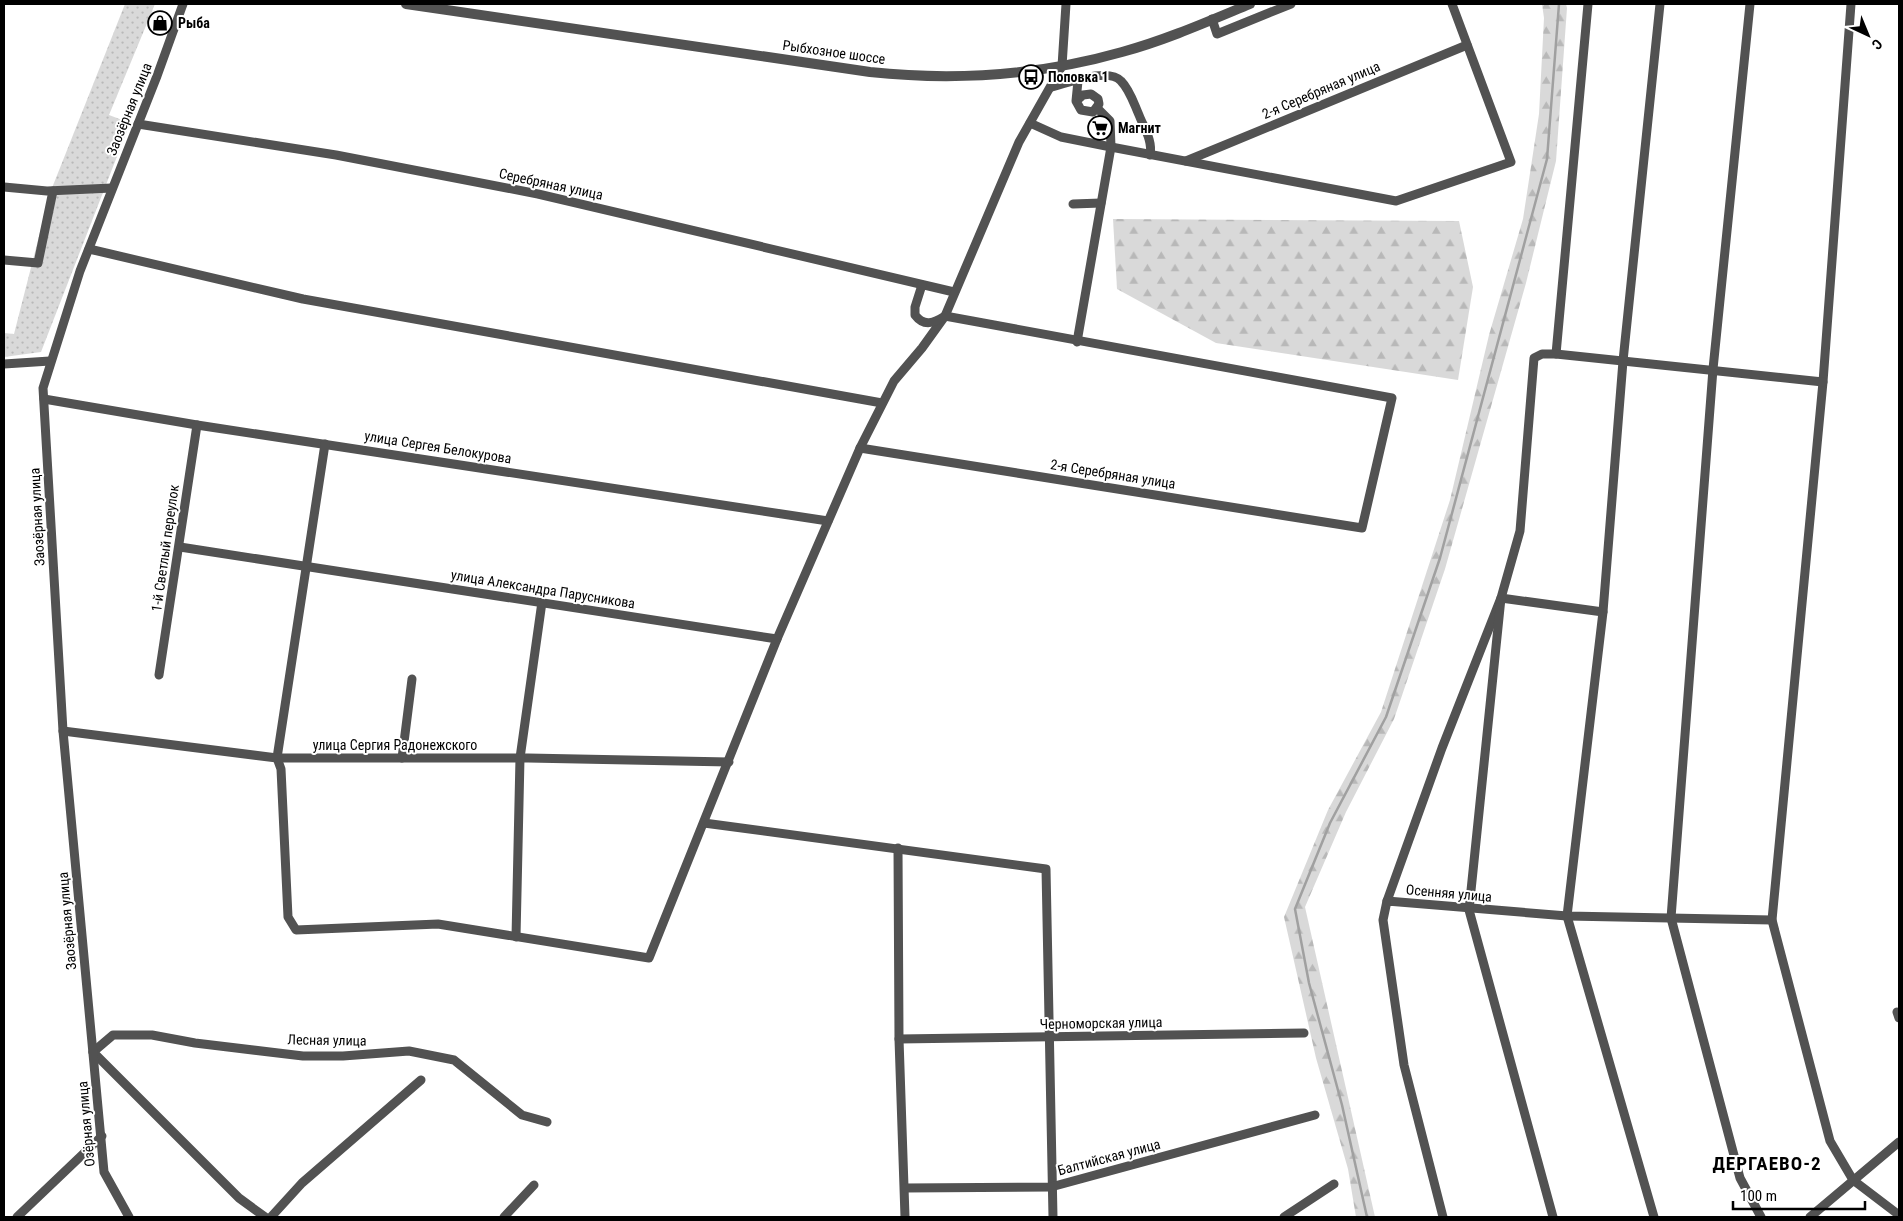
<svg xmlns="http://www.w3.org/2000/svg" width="1903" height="1221" font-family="'Roboto Condensed',sans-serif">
	<defs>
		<pattern id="grass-dots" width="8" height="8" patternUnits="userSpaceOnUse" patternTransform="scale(1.25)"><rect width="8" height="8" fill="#d9d9d9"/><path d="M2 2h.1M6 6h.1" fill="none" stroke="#b8b8b8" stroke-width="1.8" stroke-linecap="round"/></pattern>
		<pattern id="forest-firs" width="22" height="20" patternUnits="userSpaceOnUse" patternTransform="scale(1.25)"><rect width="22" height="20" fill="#d9d9d9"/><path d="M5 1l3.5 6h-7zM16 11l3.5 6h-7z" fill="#b8b8b8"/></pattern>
	</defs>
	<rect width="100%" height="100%" fill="#fff"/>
	<polygon fill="url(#grass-dots)" points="125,4 155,4 109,115 130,123 41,352 4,357 4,333 14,334 50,193"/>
	<g fill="url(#forest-firs)">
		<polygon points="1542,4 1566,4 1567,8 1556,161 1526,283 1445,569 1394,719 1346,812 1305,907 1375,1217 1356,1217 1348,1169 1316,1058 1284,917 1328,810 1381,712 1450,500 1489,335 1523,219 1539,114 1544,18"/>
		<polygon points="1113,219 1459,221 1473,287 1458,380 1216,343 1117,289"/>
	</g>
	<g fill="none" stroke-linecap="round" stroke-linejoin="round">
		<polyline stroke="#a0a0a0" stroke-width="2.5" points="1367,1217 1342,1105 1309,983 1295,909 1330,823 1386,717 1440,558 1547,159 1559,4"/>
		<g stroke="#525252" stroke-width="9">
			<polyline points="1750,4 1713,369 1671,918 1740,1178 1761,1217"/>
			<polyline points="1851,4 1823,382 1772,920 1830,1141 1853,1180 1899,1215"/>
			<polyline points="1212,19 1217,34 1291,4"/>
			<path d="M 1051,87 C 1068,83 1108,67 1121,81 C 1130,90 1134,104 1139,115 C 1144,128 1153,141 1150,155"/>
			<polyline points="1076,101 1083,95 1091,94 1098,99 1099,104 1093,112 1081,110 1076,101 1078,81"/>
			<polyline points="1030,123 1061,137 1111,147 1396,201 1511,162 1452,4"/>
			<polyline points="138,124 336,155 538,194 954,292"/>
			<polyline points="1186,161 1467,45"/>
			<polyline points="4,187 47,191 112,188"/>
			<polyline points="1073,204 1101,203"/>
			<polyline points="89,249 303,299 882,403"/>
			<polyline points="4,260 38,263 53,191"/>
			<polyline points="1077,342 1111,147 1110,121 1097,108"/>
			<polyline points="1556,354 1588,4"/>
			<polyline points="4,364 50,361"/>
			<polyline points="44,399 197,425 828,521"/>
			<polyline points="325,444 277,758 281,769 288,917 296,930 438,924 649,958 777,639 860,448 894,381 922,348 945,316 1019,142 1062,66 1066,4"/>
			<path d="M 860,448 L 1362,528 L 1392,398 L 945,316 C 934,323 924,327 915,315 L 915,307 L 922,285"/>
			<polyline points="180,547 777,639"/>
			<polyline points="159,675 197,425"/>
			<polyline points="63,731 277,758 528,758 729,762"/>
			<polyline points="402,758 412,679"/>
			<polyline points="704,823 1046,869 1053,1217"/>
			<polyline points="898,848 899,1039 905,1217"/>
			<polyline points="1387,901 1442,748 1501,598 1603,612"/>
			<polyline points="516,937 520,758 542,602"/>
			<polyline points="1897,1012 1899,1018"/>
			<polyline points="899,1039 1304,1033"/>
			<polyline points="93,1052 113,1035 152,1035 195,1043 303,1056 343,1056 409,1051 454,1060 522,1115 547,1122"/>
			<polyline points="93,1052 239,1198 265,1217"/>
			<polyline points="905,1188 1051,1187 1315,1115"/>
			<polyline points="17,1217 102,1136"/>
			<polyline points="129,1217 104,1172 63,731 43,388 80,271 157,76 183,4"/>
			<polyline points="271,1217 302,1183 421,1080"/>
			<polyline points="504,1217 534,1185"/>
			<polyline points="1284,1217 1334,1184"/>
			<polyline points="1443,1217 1404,1065 1383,920 1387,901 1567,916 1772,920"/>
			<polyline points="1553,1217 1469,910 1501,598 1520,531 1534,358 1542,354 1556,354 1823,382"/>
			<polyline points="1654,1217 1567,916 1603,612 1623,361 1660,4"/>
			<polyline points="1810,1217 1899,1142"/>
		</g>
		<path stroke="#525252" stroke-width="10" d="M 406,4 L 870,72 C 954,81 1041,75 1122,52 C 1166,40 1209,21 1250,4"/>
	</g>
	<defs>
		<g id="shop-ring" transform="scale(1.25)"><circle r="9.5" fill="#fff" stroke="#000" stroke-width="1.5"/><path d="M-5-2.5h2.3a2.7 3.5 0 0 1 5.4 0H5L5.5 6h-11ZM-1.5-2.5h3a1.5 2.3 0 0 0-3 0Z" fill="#000"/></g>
		<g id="bus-ring" transform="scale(1.25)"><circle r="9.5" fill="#fff" stroke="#000" stroke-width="1.5"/><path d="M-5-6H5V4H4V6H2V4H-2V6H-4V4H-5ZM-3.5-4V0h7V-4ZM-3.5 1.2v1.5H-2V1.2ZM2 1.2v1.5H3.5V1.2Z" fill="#000"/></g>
		<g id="supermarket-ring" transform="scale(1.25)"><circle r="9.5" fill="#fff" stroke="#000" stroke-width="1.5"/><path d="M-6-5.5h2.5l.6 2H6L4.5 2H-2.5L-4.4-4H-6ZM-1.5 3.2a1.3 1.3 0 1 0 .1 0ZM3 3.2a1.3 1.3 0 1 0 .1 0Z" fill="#000"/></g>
	</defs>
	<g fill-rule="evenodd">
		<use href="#shop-ring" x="160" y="23"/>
		<use href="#bus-ring" x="1031" y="77"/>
		<use href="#supermarket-ring" x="1100" y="128"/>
	</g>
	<g text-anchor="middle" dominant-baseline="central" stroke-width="4" stroke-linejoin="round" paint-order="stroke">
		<g font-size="14" font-weight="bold" fill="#000" stroke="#fff" text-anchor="start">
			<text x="178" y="23">Рыба</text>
			<text x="1048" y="77">Поповка 1</text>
			<text x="1118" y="128">Магнит</text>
		</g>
		<g font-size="14" fill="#000" stroke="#fff">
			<text transform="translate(834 52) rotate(8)">Рыбхозное шоссе</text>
			<text transform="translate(1321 90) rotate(-23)">2-я Серебряная улица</text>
			<text transform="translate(129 109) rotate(-68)">Заозёрная улица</text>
			<text transform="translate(551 184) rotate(12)">Серебряная улица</text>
			<text transform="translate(438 447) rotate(9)">улица Сергея Белокурова</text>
			<text transform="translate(1113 474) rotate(9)">2-я Серебряная улица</text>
			<text transform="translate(37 517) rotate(-93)">Заозёрная улица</text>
			<text transform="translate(165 548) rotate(-82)">1-й Светлый переулок</text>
			<text transform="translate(543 589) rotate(9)">улица Александра Парусникова</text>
			<text x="395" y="745">улица Сергия Радонежского</text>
			<text transform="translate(1449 893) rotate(5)">Осенняя улица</text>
			<text transform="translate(67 921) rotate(-95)">Заозёрная улица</text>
			<text transform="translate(1101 1023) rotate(-1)">Черноморская улица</text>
			<text transform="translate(327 1040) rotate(1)">Лесная улица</text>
			<text transform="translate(86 1124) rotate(-95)">Озёрная улица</text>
			<text transform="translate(1109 1157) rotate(-15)">Балтийская улица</text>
		</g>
		<g font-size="19" font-weight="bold" letter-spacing="1" fill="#000" stroke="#fff">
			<text x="1767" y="1163">ДЕРГАЕВО-2</text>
		</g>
	</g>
	<rect width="1903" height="1221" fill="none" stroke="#000000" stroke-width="10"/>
	<g transform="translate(1868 35) rotate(136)" stroke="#ffffff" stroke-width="4" paint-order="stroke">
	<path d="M0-4L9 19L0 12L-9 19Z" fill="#000000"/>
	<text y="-8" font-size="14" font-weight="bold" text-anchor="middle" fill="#000000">С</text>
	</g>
	<path d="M1733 1201v8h132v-8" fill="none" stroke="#000000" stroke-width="2.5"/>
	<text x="1740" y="1201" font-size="15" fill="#000000" stroke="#ffffff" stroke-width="4" paint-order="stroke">100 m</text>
</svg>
